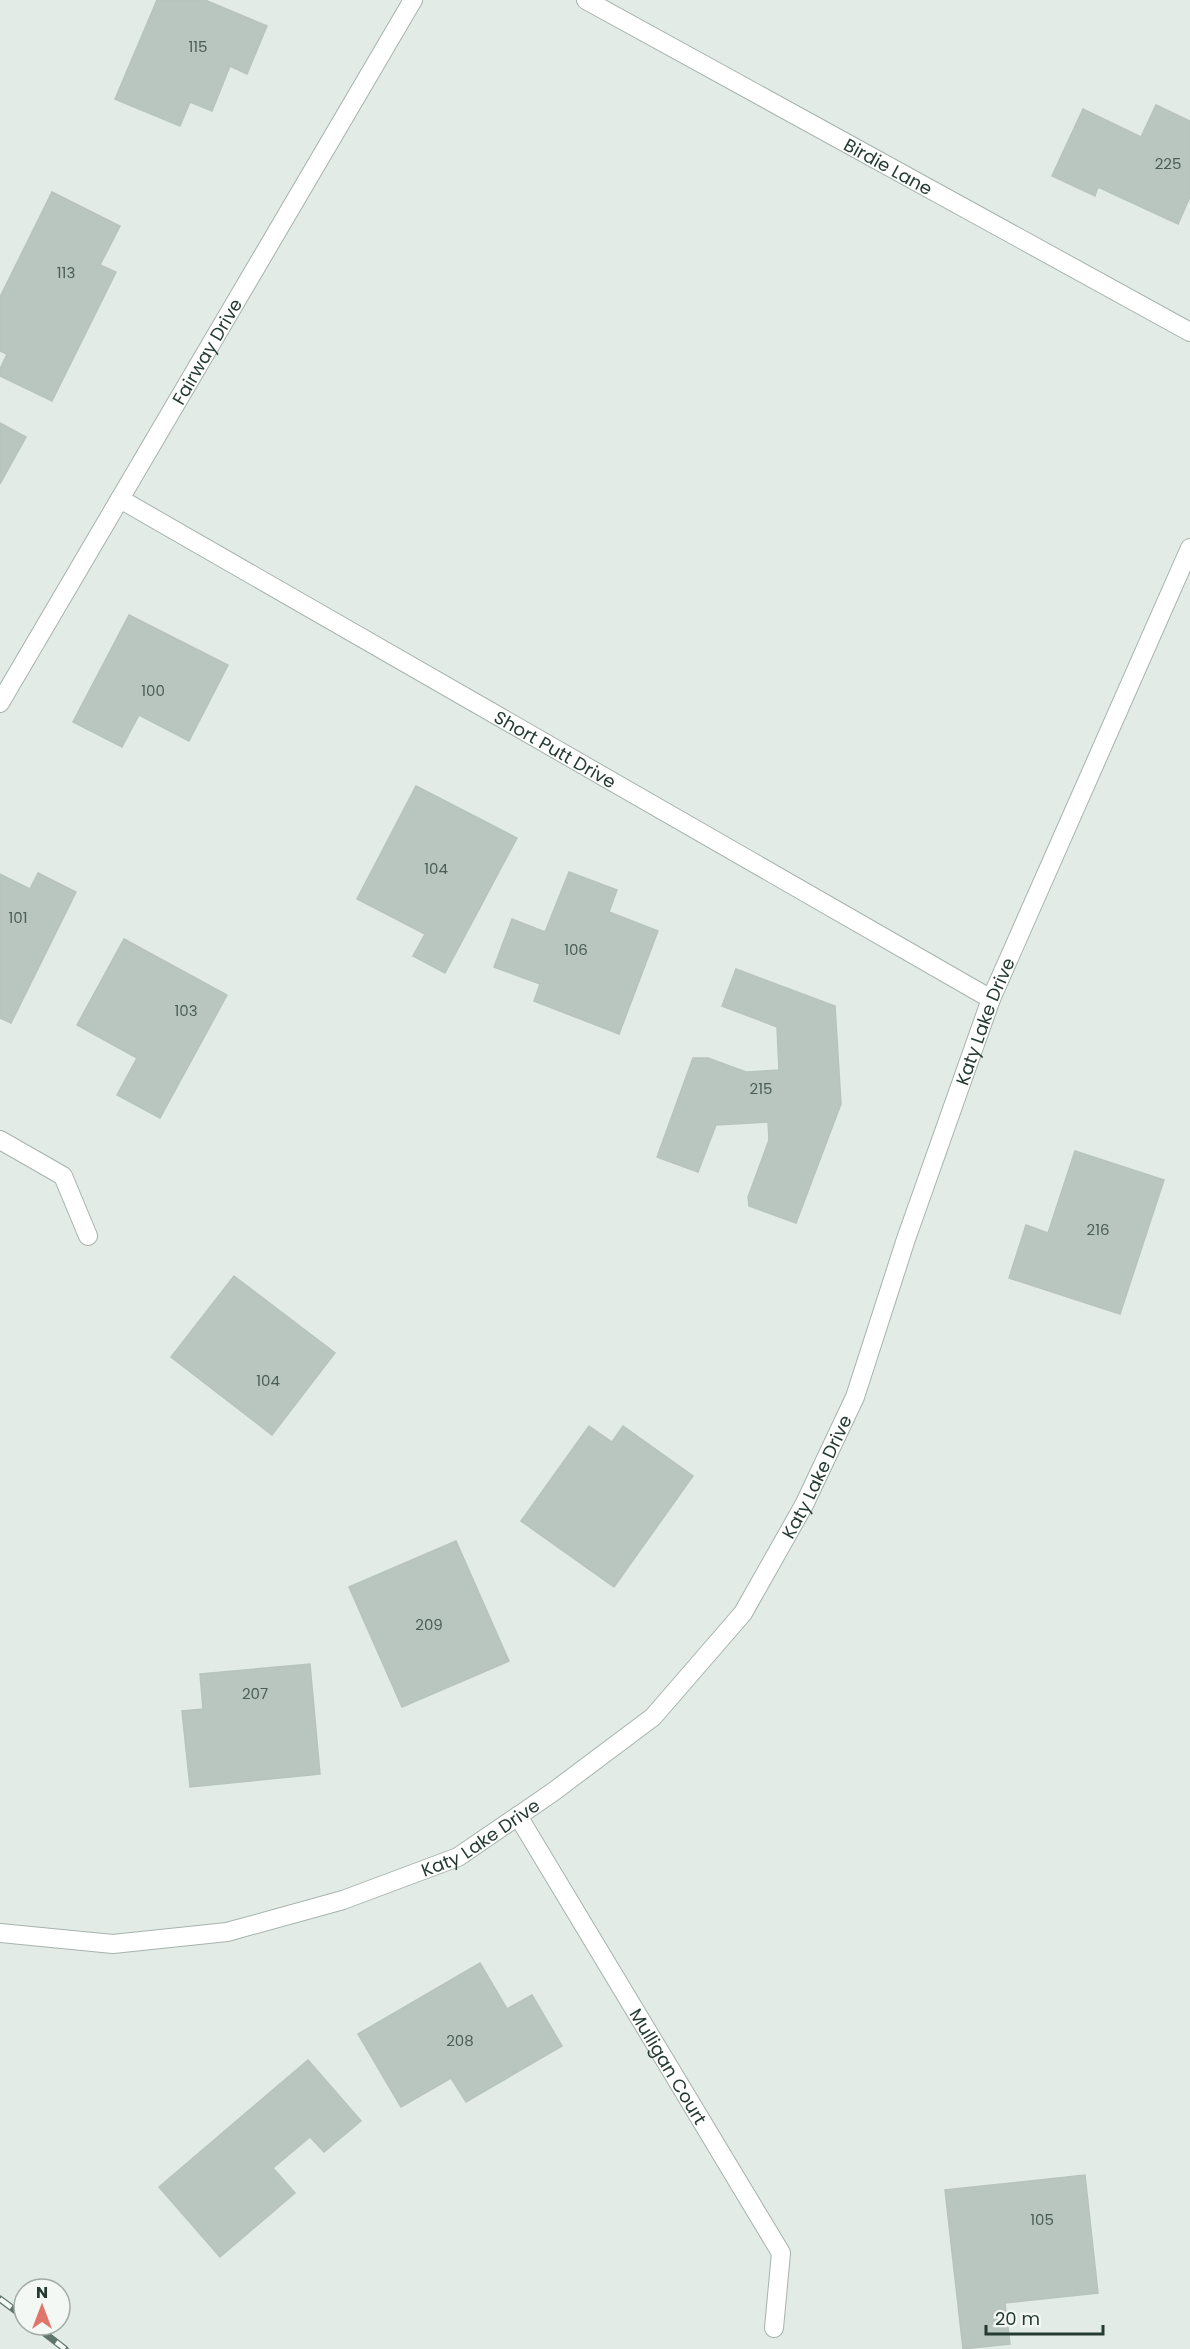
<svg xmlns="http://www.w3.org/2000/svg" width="1190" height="2349" font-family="Poppins,sans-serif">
	<rect width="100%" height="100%" fill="#e3ebe7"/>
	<g fill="#b9c6bf" stroke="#b7c4bc" stroke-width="1.5">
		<polygon points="157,0 205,0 267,26 247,74 230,66 212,111 190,102 180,126 115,99"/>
		<polygon points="1156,105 1190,121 1190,197 1178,224 1098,187 1095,196 1052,176 1083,109 1141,137"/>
		<polygon points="52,192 120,226 100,265 116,272 52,401 0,376 0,369 7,354 0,351 0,297"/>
		<polygon points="0,423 26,437 0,484"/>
		<polygon points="129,615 228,665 189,741 139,715 122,747 73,722"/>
		<polygon points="416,786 517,838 445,973 413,956 425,934 357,899"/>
		<polygon points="569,872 617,890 609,912 658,931 619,1034 534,1001 540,984 494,967 512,919 545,932"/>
		<polygon points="38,873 76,892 11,1023 0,1018 0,874 30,889"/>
		<polygon points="124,939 227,995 160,1118 117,1095 137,1058 77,1025"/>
		<polygon points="736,969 835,1006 841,1104 796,1223 749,1206 748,1197 769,1140 768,1122 716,1125 698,1172 657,1157 693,1058 708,1058 746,1072 779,1070 777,1027 722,1006"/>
		<polygon points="1075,1151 1164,1180 1120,1314 1009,1278 1026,1225 1048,1233"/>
		<polygon points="234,1276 335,1353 272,1435 171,1357"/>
		<polygon points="589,1426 612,1442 623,1426 693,1476 614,1587 521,1521"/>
		<polygon points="456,1541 509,1661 402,1707 349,1587"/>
		<polygon points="310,1664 320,1774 190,1787 182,1711 203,1709 200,1674"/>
		<polygon points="480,1963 507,2009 532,1995 562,2046 466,2102 451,2078 401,2107 358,2034"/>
		<polygon points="308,2060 361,2121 324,2152 310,2137 273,2168 295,2193 220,2257 159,2187"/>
		<polygon points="1085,2175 1098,2293 1005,2303 1010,2344 963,2349 945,2190"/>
	</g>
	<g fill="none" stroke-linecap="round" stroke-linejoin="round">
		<g stroke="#a6b3ad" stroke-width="20">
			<g id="minor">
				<path id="s1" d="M 586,0 L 1190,332"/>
				<path id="s2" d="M 120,499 L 991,999"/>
				<path id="s3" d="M 0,703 L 413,0"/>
				<polyline points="0,1140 63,1176 88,1236"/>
				<path id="s4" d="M 518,1816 L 781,2253 L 774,2328"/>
				<path id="s5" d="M 0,1933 L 113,1944 L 227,1932 L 343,1900 L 458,1857 L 553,1792 L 653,1717 L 743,1613 L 804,1505 L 855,1397 L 906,1239 L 991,999 L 1190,548"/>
			</g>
		</g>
		<use href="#minor" stroke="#fff" stroke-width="18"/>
		<g stroke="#60766d" stroke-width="7">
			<g id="rail">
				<polyline points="0,2299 24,2317"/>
				<polyline points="34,2325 65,2349"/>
			</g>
		</g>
		<use href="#rail" stroke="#f4f8f5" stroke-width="4.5" stroke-dasharray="14" stroke-linecap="butt"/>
	</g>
	<g text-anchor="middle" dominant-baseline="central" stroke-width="6" stroke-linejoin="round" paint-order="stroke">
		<g font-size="15" fill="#4a5e55">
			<text x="198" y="46">115</text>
			<text x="1168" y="163">225</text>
			<text x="66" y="272">113</text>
			<text x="153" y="690">100</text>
			<text x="436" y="868">104</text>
			<text x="18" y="917">101</text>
			<text x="576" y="949">106</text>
			<text x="186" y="1010">103</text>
			<text x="761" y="1088">215</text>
			<text x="1098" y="1229">216</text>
			<text x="268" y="1380">104</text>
			<text x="429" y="1624">209</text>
			<text x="255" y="1693">207</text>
			<text x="460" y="2040">208</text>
			<text x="1042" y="2219">105</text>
		</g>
		<g font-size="18" fill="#253b32" stroke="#f4f8f5">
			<text stroke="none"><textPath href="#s1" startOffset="345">Birdie Lane</textPath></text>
			<text stroke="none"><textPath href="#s3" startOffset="408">Fairway Drive</textPath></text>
			<text stroke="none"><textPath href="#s2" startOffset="502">Short Putt Drive</textPath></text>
			<text stroke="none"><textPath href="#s5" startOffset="1490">Katy Lake Drive</textPath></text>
			<text stroke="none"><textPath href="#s5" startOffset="1004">Katy Lake Drive</textPath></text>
			<text stroke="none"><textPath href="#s5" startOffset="500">Katy Lake Drive</textPath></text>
			<text stroke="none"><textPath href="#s4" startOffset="292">Mulligan Court</textPath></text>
		</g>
	</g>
	<g transform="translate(42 2307)"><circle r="28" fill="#f4f8f5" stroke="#a1aca7" stroke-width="1.5"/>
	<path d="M0-4.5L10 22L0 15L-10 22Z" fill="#e2756b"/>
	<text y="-9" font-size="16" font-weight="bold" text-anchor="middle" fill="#253b32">N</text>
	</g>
	<path d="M986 2325v9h117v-9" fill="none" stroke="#253b32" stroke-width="3"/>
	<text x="995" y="2325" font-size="18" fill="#253b32" stroke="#f4f8f5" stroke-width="4.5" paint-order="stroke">20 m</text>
</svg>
